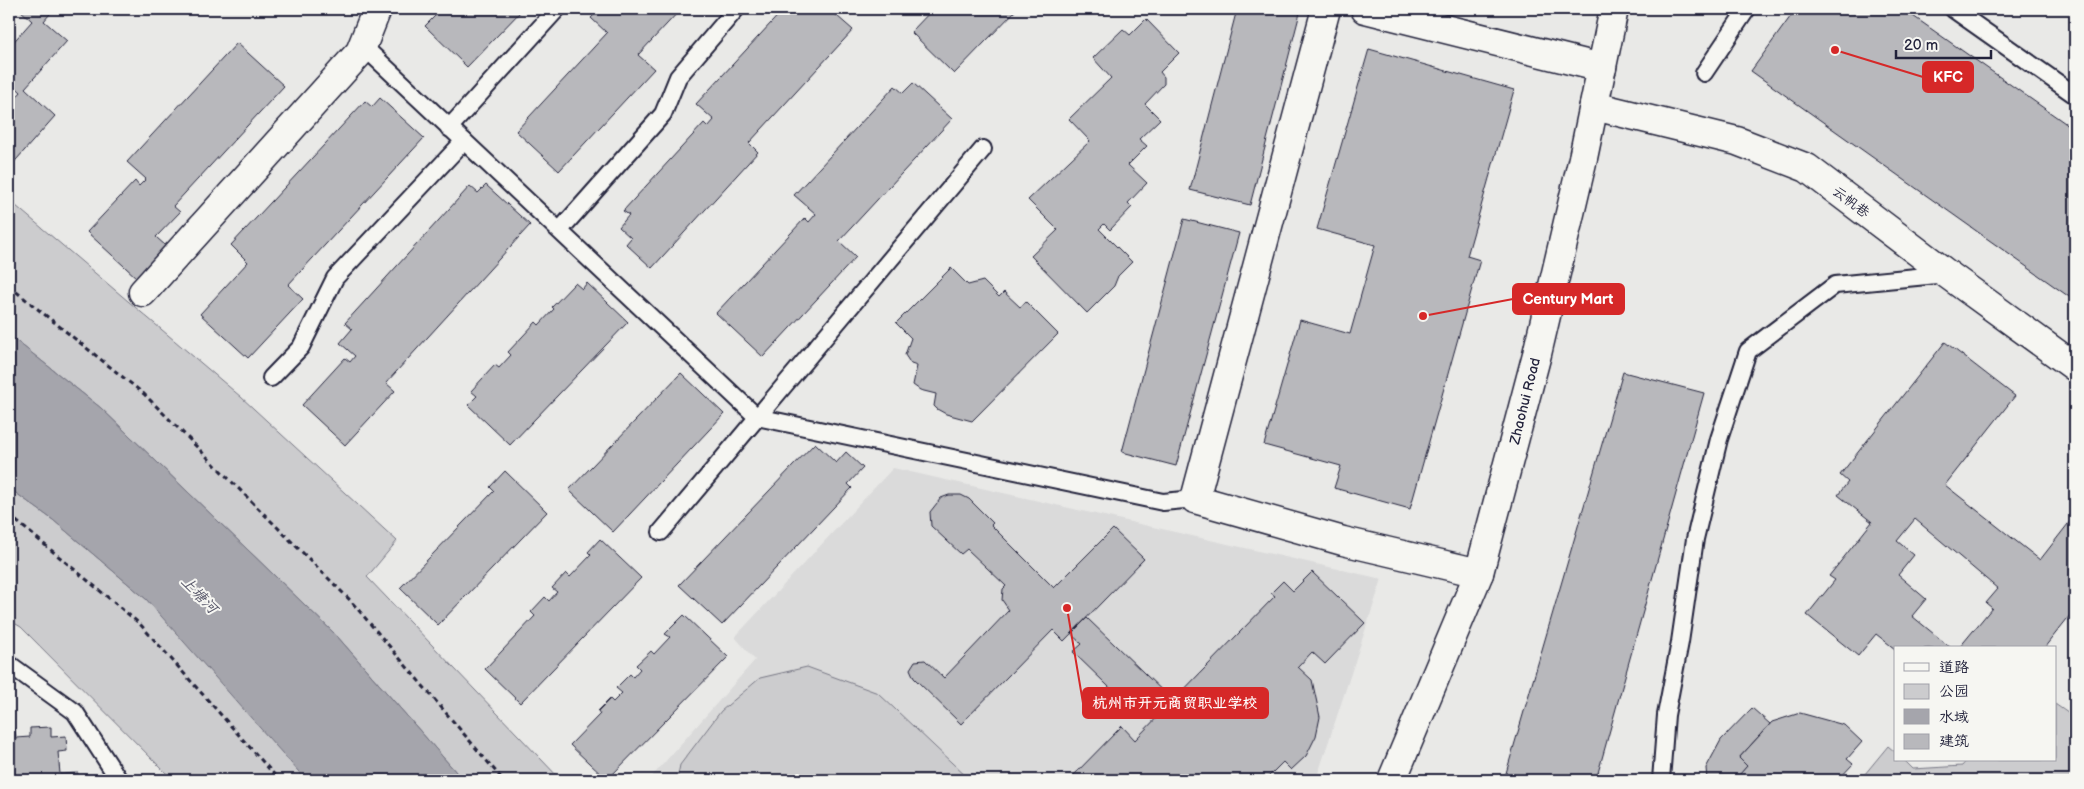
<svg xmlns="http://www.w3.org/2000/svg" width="2084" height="789" font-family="'Balsamiq Sans','LXGW WenKai TC',sans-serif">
	<rect width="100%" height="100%" fill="#e9e9e7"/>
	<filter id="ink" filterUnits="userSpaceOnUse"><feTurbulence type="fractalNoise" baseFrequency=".02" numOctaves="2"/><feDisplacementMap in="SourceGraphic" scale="10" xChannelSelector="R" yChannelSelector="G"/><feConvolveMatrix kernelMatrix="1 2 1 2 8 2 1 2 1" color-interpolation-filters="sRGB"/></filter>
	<g filter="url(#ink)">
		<polygon fill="#dadada" points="893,468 1382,579 1316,780 649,780 755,660 735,637"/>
		<g fill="#ccccce" stroke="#777784">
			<polygon points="9,200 241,397 397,541 367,577 561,780 463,780 336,635 101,408 9,335"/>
			<polygon points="9,488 53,520 146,599 316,780 173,780 21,627 9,620"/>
			<polygon points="807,667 878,693 970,780 677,780 680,765 721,711 760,678"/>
			<polygon points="2055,704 2075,718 2075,780 1860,780 1888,746 1895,752 1895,760 1904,760 1913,769 1962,766 1967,760 2055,760"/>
		</g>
		<polygon fill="#a5a5ac" stroke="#71717f" points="9,335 101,408 336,635 463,780 306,780 146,599 53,520 9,488"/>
		<g fill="#b8b8bc" stroke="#22223b">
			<polygon points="19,9 54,9 44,21 67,41 25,88 55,116 9,168 9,106 21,92 9,81 9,47 32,21"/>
			<polygon points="442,9 523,9 467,67 425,26"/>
			<polygon points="600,9 681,9 638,55 654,69 559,171 516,131 607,33 591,18"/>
			<polygon points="784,9 829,9 853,30 749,143 758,152 652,268 626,244 631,238 619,227 629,215 623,211 704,123 708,127 714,120 696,104"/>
			<polygon points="933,9 1017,9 954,74 911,32"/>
			<polygon points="1237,9 1301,9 1250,205 1190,190"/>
			<polygon points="1796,9 1903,9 2075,130 2075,301 1751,71"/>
			<polygon points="1146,19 1179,53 1160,72 1164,77 1164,84 1145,104 1160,119 1139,139 1147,146 1128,165 1147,183 1128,203 1132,207 1110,230 1104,224 1099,229 1132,262 1118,276 1114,286 1087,313 1031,256 1058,230 1028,200 1090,141 1069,119 1111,78 1093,58 1123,29 1130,35"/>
			<polygon points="237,43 284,86 173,206 180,212 156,237 166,246 137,278 87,232 135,181 139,186 146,179 127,162"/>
			<polygon points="1369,49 1514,90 1467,256 1480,260 1410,509 1334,488 1341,466 1264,445 1300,320 1350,334 1375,245 1317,229"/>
			<polygon points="913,83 952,119 839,241 856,257 763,357 716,313 805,218 809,222 816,214 794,195 895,86 903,93"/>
			<polygon points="380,98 424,138 288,285 303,299 248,358 200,314 248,262 231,245 365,101 372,107"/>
			<polygon points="486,185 530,225 386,383 395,391 345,445 302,405 345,358 350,362 355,356 340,343 352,329 345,323 470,186 478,193"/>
			<polygon points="1184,219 1239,233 1176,466 1122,452"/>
			<polygon points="951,268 968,285 983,281 999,297 1004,292 1020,307 1026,302 1058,334 972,421 946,414 937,409 934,406 936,394 920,390 913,385 917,366 911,364 905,355 911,338 896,323"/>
			<polygon points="575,283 582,289 587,283 628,322 510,445 468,405 477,396 471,391 495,365 499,368 511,355 508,352 536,322 539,325 554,309 552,307"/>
			<polygon points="1945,342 2015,396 1945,485 2040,560 2075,515 2075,609 2044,648 1959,648 1992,608 1986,603 1998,589 1915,519 1897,541 1914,555 1898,575 1926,599 1912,616 1951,648 1895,649 1876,634 1858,656 1807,615 1835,580 1829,576 1872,522 1838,495 1848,482 1840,475"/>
			<polygon points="1623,372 1704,393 1596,780 1504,780"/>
			<polygon points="681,373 724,414 613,532 569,490"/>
			<polygon points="815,443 836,463 846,452 863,468 848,484 852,488 722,625 679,585"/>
			<polygon points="505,471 547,512 438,625 400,588 494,491 490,487"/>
			<polygon points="949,495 961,495 969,499 993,523 991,525 1054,588 1113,529 1144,559 1064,641 1053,630 961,724 914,678 910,669 915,661 925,660 944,678 1009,610 1002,600 1003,589 1006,586 967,549 961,554 931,526 930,512 941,498"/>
			<polygon points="600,539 641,578 520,703 485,669 535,616 531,612 545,597 549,601 557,592 552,588 566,573 570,577 591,555 588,552"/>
			<polygon points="1312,572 1365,623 1325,664 1312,652 1298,667 1312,680 1320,717 1316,736 1306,756 1291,770 1283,762 1265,780 1069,780 1122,726 1135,740 1275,596 1271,593 1283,581 1293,591"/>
			<polygon points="684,615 728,657 607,780 570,745 600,714 598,711 610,699 613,702 622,693 616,688 630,674 633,677 640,669 636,665 651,651 654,654 670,637 665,634"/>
			<polygon points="1087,618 1173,701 1157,716 1149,707 1140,717 1073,652 1082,644 1071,634"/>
			<polygon points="1752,708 1770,724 1739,758 1747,766 1736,780 1707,780 1706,768 1721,740"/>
			<polygon points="1800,713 1844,725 1862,742 1847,759 1853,764 1838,780 1745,780 1739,775 1747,766 1739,758 1772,722"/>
			<polygon points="51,727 51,737 66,736 67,751 58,752 60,774 78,773 78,780 9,780 9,729 15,729 16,738 30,737 30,728"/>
		</g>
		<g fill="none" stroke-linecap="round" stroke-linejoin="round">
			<g stroke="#22223b" stroke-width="20">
				<g id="lane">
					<polyline points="1953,9 2075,95"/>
					<polyline points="363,46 757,417 1163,502 1195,499"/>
					<polyline points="1704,73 1747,9"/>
					<polyline points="449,128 557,9"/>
					<polyline points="560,230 663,114 678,77 736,9"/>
					<polyline points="271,378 301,347 335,278 464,141"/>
					<polyline points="661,532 983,149"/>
					<polyline points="9,664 75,712 119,780"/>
					<polyline points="1661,780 1666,715 1680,642 1695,539 1719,439 1748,351 1835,285 1947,274"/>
				</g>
			</g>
			<g stroke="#22223b" stroke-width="31">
				<g id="street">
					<polyline points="1326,9 1195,499 1343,541 1479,573"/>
					<polyline points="1365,9 1602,68"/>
					<polyline points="1594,106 1737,141 1807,168 1947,274 2075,367"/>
					<polyline points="143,292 360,52 377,9"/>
				</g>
			</g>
			<g stroke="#22223b" stroke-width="31">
				<polyline id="secondary" points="1392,780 1479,573 1537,354 1583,158 1614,9"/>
			</g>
			<g stroke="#22223b" stroke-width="3" stroke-dasharray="5 4" stroke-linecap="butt">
				<polyline points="9,286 144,394 350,600 503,780"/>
				<polyline points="9,515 140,624 279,780"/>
			</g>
			<use href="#lane" stroke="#f6f6f2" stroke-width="16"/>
			<use href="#street" stroke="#f6f6f2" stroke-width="28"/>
			<use href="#secondary" stroke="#f6f6f2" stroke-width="28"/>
		</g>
	</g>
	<g text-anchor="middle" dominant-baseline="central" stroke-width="4" stroke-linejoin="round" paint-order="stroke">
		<g font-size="14" fill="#22223b" stroke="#f6f6f2">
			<text transform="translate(1851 202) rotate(37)">云帆巷</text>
			<text transform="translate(1525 401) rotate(-76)">Zhaohui Road</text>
		</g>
		<g font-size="15" font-style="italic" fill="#565668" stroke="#f6f6f2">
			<text transform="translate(199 595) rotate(46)">上塘河</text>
		</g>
	</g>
	<path fill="none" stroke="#d62828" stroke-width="2" d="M1835 50L1923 77M1423 316L1513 299M1067 608L1083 703"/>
	<g fill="#d62828" stroke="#f6f6f2" stroke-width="2">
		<circle cx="1835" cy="50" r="5"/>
		<circle cx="1423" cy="316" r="5"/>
		<circle cx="1067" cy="608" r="5"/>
	</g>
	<g fill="#d62828" stroke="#d62828" stroke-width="2">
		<rect x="1923" y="62" width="50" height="30" rx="5"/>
		<rect x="1513" y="284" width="111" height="30" rx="5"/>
		<rect x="1083" y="688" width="185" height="30" rx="5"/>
	</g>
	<g font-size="15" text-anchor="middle" font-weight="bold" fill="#fff">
		<text x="1948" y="82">KFC</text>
		<text x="1568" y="304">Century Mart</text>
		<text x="1175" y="708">杭州市开元商贸职业学校</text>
	</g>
	<rect width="2084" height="789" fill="none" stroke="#f6f6f2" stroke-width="30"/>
	<rect x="15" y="15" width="2054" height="759" fill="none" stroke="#22223b" stroke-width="2" filter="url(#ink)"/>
	<rect x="1894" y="646" width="162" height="115" fill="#f6f6f2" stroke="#a1a1a9"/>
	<rect x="1904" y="663" width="25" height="8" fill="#f6f6f2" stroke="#a1a1a9"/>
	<text x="1939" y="672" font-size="15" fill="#22223b">道路</text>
	<rect x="1904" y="684" width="25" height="15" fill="#ccccce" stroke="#a1a1a9"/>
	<text x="1939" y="696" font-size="15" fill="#22223b">公园</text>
	<rect x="1904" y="709" width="25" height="15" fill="#a5a5ac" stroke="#a1a1a9"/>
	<text x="1939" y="722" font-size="15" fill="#22223b">水域</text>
	<rect x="1904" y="734" width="25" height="15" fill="#b8b8bc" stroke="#a1a1a9"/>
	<text x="1939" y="746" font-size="15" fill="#22223b">建筑</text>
	<path d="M1896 50v8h95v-8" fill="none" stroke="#22223b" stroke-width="2.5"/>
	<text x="1904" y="50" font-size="15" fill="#22223b" stroke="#f6f6f2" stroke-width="4" paint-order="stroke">20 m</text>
</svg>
